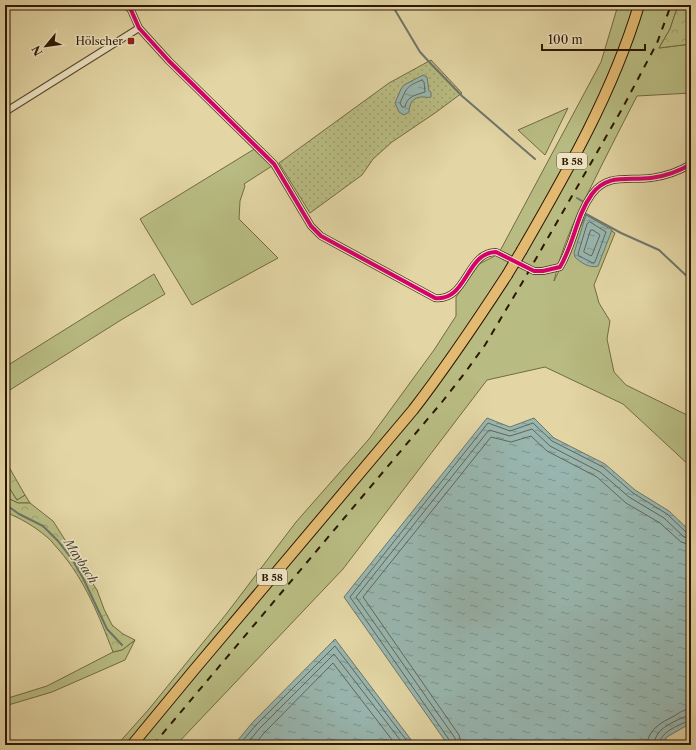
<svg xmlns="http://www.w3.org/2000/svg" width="696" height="750" font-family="'Libre Caslon Text',serif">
	<defs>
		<pattern id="forest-crowns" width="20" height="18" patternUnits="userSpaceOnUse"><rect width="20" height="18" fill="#b8bc82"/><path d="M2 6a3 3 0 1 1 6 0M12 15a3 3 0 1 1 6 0" fill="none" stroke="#9ea16f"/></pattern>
		<pattern id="park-dots" width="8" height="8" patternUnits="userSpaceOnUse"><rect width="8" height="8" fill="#b8bc82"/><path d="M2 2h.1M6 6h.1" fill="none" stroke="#9ea16f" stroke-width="1.8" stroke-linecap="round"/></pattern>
		<pattern id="water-ripples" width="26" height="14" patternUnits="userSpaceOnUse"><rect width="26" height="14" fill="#98b6af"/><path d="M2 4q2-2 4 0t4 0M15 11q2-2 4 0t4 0" fill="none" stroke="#7c938c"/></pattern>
	</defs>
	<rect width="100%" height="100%" fill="#e3d5a4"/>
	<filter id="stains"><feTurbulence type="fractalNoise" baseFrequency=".005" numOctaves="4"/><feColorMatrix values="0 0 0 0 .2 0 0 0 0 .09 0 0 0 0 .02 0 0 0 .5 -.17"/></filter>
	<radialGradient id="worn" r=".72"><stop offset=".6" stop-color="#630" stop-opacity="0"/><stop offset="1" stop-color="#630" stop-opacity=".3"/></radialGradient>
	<g fill="#b8bc82" stroke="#726a42">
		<path d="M 618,5 L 678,5 L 670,29 L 659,48 L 691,44 L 691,93 L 637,96 C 620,129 603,162 587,195 C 573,223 561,250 554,281 L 586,215 L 615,233 L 594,285 L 599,303 L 610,321 L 607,339 L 614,372 L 626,385 L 691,417 L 691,467 L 623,404 L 545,367 L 487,380 L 343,569 L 176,745 L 117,745 L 149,709 L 227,613 L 296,522 L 369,439 L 434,350 L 456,316 L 456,297 L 479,264 L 493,257 L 501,249 L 601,62 Z"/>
		<polygon points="568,108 545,155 518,130"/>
		<polygon points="256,148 272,166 244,184 245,186 240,201 239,219 278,258 192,305 140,219"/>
		<polygon points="154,274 165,294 121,320 5,393 5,367"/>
		<polygon points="5,481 17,500 25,495 30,503 18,503 5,497"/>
		<polygon points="135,640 125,660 52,692 5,706 5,699 47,686 113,652 122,650"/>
	</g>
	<g fill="url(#forest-crowns)" stroke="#726a42">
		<polygon points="678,5 691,5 691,44 659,48 670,29"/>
		<polygon points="5,460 25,495 17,500 5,481"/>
		<path d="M 5,497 L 18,503 L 30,503 L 53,521 L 97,590 L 104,609 L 112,625 L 123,634 L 135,640 L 122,650 L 113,652 C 99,616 85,580 59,550 C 55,546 51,540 47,537 C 34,526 20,518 5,512 Z"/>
	</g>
	<polygon fill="url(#park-dots)" stroke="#726a42" points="431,60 462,93 435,113 392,142 373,159 362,175 310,213 279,163 389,83"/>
	<g fill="url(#water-ripples)" stroke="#6d766a">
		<path d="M 423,75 L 427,77 L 429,91 L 431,92 L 431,97 C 428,98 426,97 424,97 C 414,96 409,103 409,112 L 404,115 L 399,112 L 395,103 L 401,89 L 404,85 Z"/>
		<path d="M 586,215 L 612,230 L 598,266 C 590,269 580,262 575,257 L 574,253 Z"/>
		<polygon points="487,418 510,427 534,418 554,438 605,464 635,490 669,511 691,532 691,723 667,737 662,745 448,745 344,597"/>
		<polygon points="335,639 415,745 234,745 252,723"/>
	</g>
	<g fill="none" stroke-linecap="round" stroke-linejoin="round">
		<g stroke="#626658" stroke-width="1">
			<path d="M 422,80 L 424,82 L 425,92 C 416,95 407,96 405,107 L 402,107 L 400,103 C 407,88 405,87 422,80 Z"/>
			<polygon points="590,222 606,232 595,262 593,263 579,256 578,254 587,224"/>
			<polygon points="591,230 593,230 600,235 592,255 591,256 584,252"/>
			<polyline points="239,745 256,725 335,646 410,745"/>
			<polyline points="246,745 259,729 334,654 404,745"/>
			<polyline points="254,745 264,733 333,663 396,745"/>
			<polyline points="451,745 450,741 350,597 488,423 510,431 533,423 552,441 603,467 633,493 667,514 687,533 691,534"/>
			<polyline points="456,745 455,738 356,597 489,430 510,436 532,429 550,446 600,472 629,497 664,518 684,537 691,539"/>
			<polyline points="462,745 459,735 363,597 491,437 511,442 531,436 547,451 597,477 626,503 660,523 681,542 691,545"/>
			<path d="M 647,745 C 648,729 661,723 674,716 C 679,713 684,709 691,709"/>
			<path d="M 654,745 C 654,740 657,734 661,730 C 666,725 684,716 691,715"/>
			<path d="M 659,745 C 660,732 677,726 688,721 L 691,720"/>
		</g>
		<g stroke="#6d766a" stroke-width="2">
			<polyline points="392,5 420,52 432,65 462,96 535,159"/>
			<polyline points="577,198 582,201"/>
			<polyline points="586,214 621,233 659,250 691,280"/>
			<polyline points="5,504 19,514 43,526 58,541 72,559 84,580 107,629 122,645"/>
		</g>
		<g stroke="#5a462a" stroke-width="8">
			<g id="minor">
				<path d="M 126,5 L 131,10 L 139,28 L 169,61 L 274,164 L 311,226 L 321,236 L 435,298 C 467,302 466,252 496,252 L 534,271 L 543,271 L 560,267 C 574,244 576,216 592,194 C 608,173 628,181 651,178 C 666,176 678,172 691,164"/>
				<polyline points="5,112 139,28"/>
			</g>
		</g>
		<g stroke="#2d1702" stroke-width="12">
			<g id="primary">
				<path d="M 522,250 C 567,172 613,92 639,5"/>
				<path d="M 132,745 L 194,670 L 413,410 C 447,366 477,321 507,275"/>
			</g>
		</g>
		<use href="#minor" stroke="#ede4c4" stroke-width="6"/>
		<use href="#primary" stroke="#e2ba72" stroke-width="10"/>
		<polyline stroke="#2d1702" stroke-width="2" stroke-dasharray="7 7" stroke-linecap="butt" points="153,745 442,402 464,374 485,345 522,283 622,109 657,43 671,5"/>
		<g stroke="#2d1702" stroke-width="12" stroke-linecap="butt">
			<polyline id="primary-bridge" points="507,275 522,250"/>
		</g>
		<use href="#primary-bridge" stroke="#e2ba72" stroke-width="10"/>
		<g stroke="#ede4c4" stroke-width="6">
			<path id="cycleway" d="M 126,5 L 131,10 L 139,28 L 169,61 L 274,164 L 311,226 L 321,236 L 435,298 C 467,302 466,252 496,252 L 534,271 L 543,271 L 560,267 C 574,244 576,216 592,194 C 608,173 628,181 651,178 C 666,176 678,172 691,164"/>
		</g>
		<use href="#cycleway" stroke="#d6006c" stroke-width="4"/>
	</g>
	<rect fill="#8f2418" stroke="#ede4c4" stroke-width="1.5" x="127" y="37" width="8" height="8" rx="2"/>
	<g text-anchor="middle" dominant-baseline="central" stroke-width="3" stroke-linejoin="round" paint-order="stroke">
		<g fill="#ede4c4" stroke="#67543c" stroke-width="1">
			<rect x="557" y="153" width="30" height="16" rx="3"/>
			<rect x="257" y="569" width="30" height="16" rx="3"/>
		</g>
		<g font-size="10" font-weight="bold" fill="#2d1702">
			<text x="572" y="161">B 58</text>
			<text x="272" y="577">B 58</text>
		</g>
		<g font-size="11" fill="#2d1702" stroke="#ede4c4" text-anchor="end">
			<text x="123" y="41">Hölscher</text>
		</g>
		<g font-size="12" font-style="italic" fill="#4d4736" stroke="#ede4c4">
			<text transform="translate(81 561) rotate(57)">Maybach</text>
		</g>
	</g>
	<rect width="696" height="750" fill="none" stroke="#e3d5a4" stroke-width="20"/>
	<rect x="6" y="6" width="684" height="738" fill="none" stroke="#2d1702" stroke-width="2"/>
	<rect x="10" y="10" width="676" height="730" fill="none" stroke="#2d1702"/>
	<g transform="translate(46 46) rotate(241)" stroke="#ede4c4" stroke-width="3" paint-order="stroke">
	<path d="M0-3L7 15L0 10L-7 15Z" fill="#2d1702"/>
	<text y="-6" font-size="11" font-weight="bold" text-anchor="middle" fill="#2d1702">N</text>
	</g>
	<path d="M542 44v6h103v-6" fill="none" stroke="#2d1702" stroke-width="2"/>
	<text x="548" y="44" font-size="12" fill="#2d1702" stroke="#ede4c4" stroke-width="3" paint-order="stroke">100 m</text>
	<rect width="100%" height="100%" filter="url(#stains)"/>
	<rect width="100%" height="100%" fill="url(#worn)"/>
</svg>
